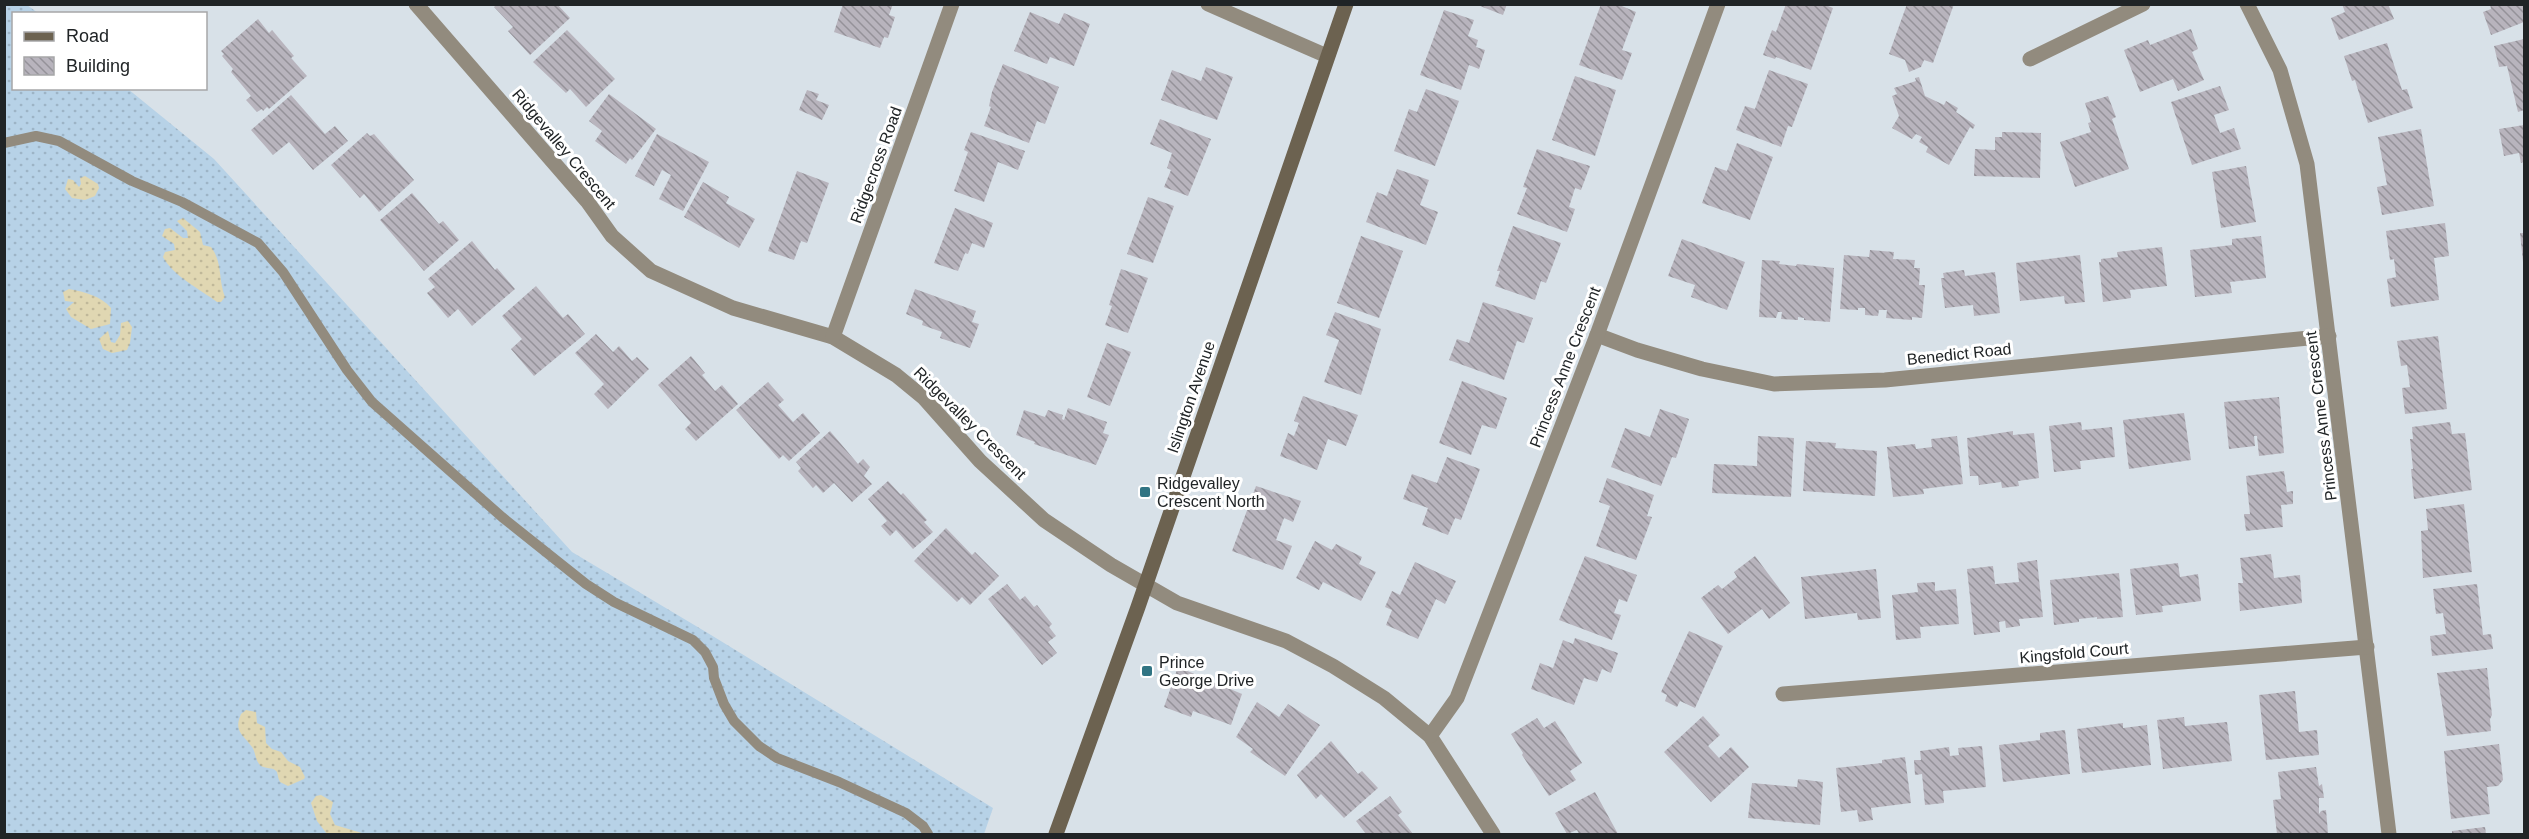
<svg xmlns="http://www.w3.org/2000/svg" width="2529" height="839" font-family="Arial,sans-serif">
	<defs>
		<pattern id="grass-dots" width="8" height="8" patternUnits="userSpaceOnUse" patternTransform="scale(1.5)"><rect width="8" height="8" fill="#b7d2e7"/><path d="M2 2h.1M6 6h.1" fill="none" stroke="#9db4c6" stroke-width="1.8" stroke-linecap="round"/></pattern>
		<pattern id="sand-dots" width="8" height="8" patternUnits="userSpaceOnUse" patternTransform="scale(1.5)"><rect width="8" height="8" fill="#e0d7b2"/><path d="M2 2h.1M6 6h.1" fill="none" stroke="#c0b899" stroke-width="1.8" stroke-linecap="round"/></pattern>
		<pattern id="building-back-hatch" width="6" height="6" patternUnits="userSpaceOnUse" patternTransform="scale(1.5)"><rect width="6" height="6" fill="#b8b4bd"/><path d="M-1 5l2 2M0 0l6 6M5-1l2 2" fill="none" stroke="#959299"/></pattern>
	</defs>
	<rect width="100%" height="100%" fill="#d8e1e8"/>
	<polygon fill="url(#grass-dots)" points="5,4 27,5 38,13 14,14 14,88 128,89 214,159 572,552 711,635 993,808 984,834 5,834"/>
	<g fill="url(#sand-dots)">
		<polygon points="85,176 98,184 99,188 95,196 85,200 72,198 65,189 68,179 73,180 79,187 81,184 80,178"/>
		<path d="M 183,218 L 200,232 L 203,245 L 211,247 C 223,263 218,280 225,297 L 221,302 L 217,302 C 200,289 173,276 163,257 L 165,252 L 175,250 L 174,244 L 162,236 L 165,229 L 170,228 L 183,238 L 188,238 L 187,231 L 177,221 Z"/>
		<path d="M 69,289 C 85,292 101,296 111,308 L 110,324 L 91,329 L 71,317 L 66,309 L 74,302 L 65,301 L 63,292 Z"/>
		<polygon points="128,321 132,327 130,343 127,350 112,353 103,349 99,339 108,331 111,342 115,343 120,335 121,323"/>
		<path d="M 246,710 L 256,712 L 257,723 L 265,727 L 266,743 L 272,749 L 281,752 L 288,761 L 300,767 L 305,777 L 304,779 L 288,786 L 280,782 C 278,779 278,775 277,772 C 273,766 265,770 260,765 C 255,760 256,753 252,747 C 244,735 233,732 241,714 Z"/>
		<polygon points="321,795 333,802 330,814 335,825 365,834 327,834 317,821 311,803 316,796"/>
	</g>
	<g fill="url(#building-back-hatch)">
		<polygon points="497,4 557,4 570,18 530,55 508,31 513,27 494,7"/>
		<polygon points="843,4 893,4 889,15 895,17 888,38 884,37 880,48 834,32"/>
		<polygon points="1475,4 1507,4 1503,15"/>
		<polygon points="1601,4 1617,4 1636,12 1622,50 1632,53 1622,80 1579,65"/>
		<polygon points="1786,4 1823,4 1833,8 1811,70 1776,57 1775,59 1763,55 1772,30 1776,32"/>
		<polygon points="1907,4 1954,4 1933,63 1924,60 1921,67 1909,72 1905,60 1889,54"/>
		<polygon points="2342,4 2388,4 2394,19 2339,40 2331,18 2345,12"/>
		<polygon points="2490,4 2524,4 2524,22 2491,35 2483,12 2491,9"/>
		<polygon points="1444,10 1474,20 1468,36 1478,40 1476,47 1485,50 1479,69 1469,65 1461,90 1420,75"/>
		<polygon points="1030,12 1059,24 1064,13 1090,24 1074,66 1050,57 1047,64 1014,51"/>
		<polygon points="258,19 269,33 272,30 294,56 291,58 307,76 269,109 267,107 263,111 262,109 257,112 246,100 251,96 231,72 233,69 222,56 224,54 221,51"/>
		<polygon points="2191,29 2198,49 2192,52 2204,80 2178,91 2173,79 2140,92 2124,50 2148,40 2150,45"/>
		<polygon points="567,30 615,79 586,107 570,89 566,93 533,62"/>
		<polygon points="2524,39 2524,110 2518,112 2507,66 2499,67 2494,46"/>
		<polygon points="2387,43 2402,90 2407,89 2413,108 2368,123 2355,80 2352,81 2344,56"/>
		<polygon points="1003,64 1059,87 1045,124 1037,121 1029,143 984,126 991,107 989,106 992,92"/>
		<polygon points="1206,67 1233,77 1217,120 1161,100 1172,70 1201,81"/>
		<polygon points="1769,70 1808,84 1792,127 1788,126 1781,147 1736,130 1745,106 1755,109"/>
		<polygon points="1575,76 1616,90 1595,156 1552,140"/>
		<polygon points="1919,77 1925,96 1944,105 1946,101 1958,108 1956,112 1975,125 1973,129 1970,127 1949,165 1926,152 1928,147 1919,142 1922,137 1916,134 1912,139 1892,128 1899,116 1892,96 1897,94 1894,88 1916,81 1915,78"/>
		<polygon points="2220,86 2229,110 2214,115 2220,133 2234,128 2241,149 2192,165 2171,102"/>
		<polygon points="1426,89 1459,101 1435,166 1394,151 1409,109 1417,112"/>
		<polygon points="807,90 819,94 816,100 829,105 822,120 799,110"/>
		<polygon points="609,94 656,129 632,160 630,158 626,164 595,141 602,131 589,121"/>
		<polygon points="291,95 325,134 335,126 348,141 313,170 289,142 273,155 251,130"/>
		<polygon points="2108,96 2116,117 2112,119 2129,169 2075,187 2060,142 2091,132 2088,123 2091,122 2085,103"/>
		<polygon points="1160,119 1211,139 1188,196 1164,187 1171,170 1167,168 1172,153 1150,144"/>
		<polygon points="2524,125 2524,162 2521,163 2519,153 2504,156 2499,129"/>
		<polygon points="2421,129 2434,206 2382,215 2377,187 2387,185 2378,137"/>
		<polygon points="971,132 1025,151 1018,170 998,162 984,202 954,191 968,152 964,150"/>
		<polygon points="2002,132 2041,133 2040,178 1974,176 1975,149 1995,150 1995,137 2002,137"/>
		<polygon points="367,133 370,136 374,134 414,180 379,212 364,194 360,198 331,165"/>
		<polygon points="657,134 709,162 683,211 659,199 671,175 662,170 654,186 635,176"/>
		<polygon points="1737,143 1773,157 1750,220 1702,203 1715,167 1727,171"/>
		<polygon points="1537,149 1590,166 1581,190 1575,188 1569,207 1575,209 1567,232 1517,214 1527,188 1523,187"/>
		<polygon points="2246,166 2256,222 2221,228 2212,172"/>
		<polygon points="1397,169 1429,180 1420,205 1438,212 1426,245 1366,222 1377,192 1387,196"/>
		<polygon points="797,171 829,183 807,243 801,241 794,260 768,251"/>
		<polygon points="703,182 729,197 726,203 755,219 739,248 684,217"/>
		<polygon points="412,193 439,224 443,221 459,240 424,271 380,220"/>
		<polygon points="1148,197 1174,206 1153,263 1127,254"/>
		<polygon points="955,208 993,223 984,248 972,243 968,254 965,253 958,271 934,263"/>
		<polygon points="2445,223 2449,256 2434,258 2439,300 2391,307 2387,279 2396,277 2394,259 2390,260 2386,231"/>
		<polygon points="1513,226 1561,243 1546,283 1541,281 1535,300 1495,286 1500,271 1497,271"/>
		<polygon points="2520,233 2524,233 2524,262 2523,262"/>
		<polygon points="1361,236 1403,251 1379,318 1337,303"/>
		<polygon points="2261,236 2266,278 2230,282 2232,293 2195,297 2190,250 2232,245 2232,239"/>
		<polygon points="1682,239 1745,262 1727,310 1691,297 1695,285 1668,276"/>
		<polygon points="472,241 495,270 497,268 515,289 472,326 458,309 448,318 427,293 435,287 428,279"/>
		<polygon points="2162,247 2167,286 2130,290 2131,298 2103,302 2099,262 2101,262 2101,259 2118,257 2117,252"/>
		<polygon points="1870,250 1894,252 1893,259 1915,260 1914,268 1920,268 1919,285 1925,285 1922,318 1912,317 1912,320 1886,318 1887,310 1879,310 1878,316 1865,315 1865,308 1858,308 1858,310 1840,309 1844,255 1869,257"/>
		<polygon points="2080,255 2085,302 2065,304 2064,296 2020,301 2016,263"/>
		<polygon points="1762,260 1780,261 1779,264 1796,266 1797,264 1834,268 1830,322 1804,320 1804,318 1798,317 1798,320 1781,319 1782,312 1778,312 1776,318 1759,317"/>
		<polygon points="1121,269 1148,278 1128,333 1105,325 1112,306 1109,305"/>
		<polygon points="1964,270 1965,276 1995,272 2000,313 1974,316 1973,305 1945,308 1941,278 1944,278 1943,273"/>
		<polygon points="536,286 563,318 568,314 585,334 534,376 511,349 522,339 502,316"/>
		<polygon points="915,289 976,311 972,322 979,324 970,348 940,338 942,332 922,325 923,321 906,314"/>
		<polygon points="1483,302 1533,318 1524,343 1517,341 1504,380 1449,360 1457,339 1469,343"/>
		<polygon points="1335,312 1381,329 1361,395 1324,382 1339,340 1326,335"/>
		<polygon points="596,334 613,352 619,346 632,361 637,357 649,369 608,409 594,394 604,384 575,353"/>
		<polygon points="2438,336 2447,409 2405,414 2402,388 2410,387 2407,365 2401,366 2397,341"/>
		<polygon points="1107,343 1131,352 1110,406 1087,397"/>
		<polygon points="691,356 705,373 702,375 715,391 722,385 738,404 696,441 685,429 691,423 658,385"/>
		<polygon points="1462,381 1507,398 1496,429 1482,425 1471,455 1439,443"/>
		<polygon points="768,382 784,400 778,405 793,422 803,413 820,433 789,461 783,455 779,459 736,410"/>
		<polygon points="1303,396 1358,415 1346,446 1328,439 1317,470 1280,456 1288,433 1294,436 1299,423 1294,421"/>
		<polygon points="2279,397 2284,453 2259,456 2257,436 2254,436 2255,446 2229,449 2224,402"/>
		<polygon points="1068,408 1107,422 1103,433 1109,435 1096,465 1034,444 1035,442 1016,435 1024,410 1045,417 1048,410 1063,415 1062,419 1064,420"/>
		<polygon points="1660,409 1689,419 1676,458 1672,457 1661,486 1611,467 1625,428 1650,437"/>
		<polygon points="2184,413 2191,460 2129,469 2123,420"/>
		<polygon points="2081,422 2082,430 2112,427 2115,457 2080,461 2081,469 2054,472 2049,426"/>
		<polygon points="2450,422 2452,434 2465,433 2472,490 2414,499 2411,469 2413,469 2410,439 2413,439 2412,427"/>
		<polygon points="830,431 858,464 863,459 870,467 864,476 872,484 852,502 834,483 823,493 816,485 813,488 798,471 801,468 796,462"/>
		<polygon points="2013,431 2013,435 2034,433 2039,478 2018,481 2019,486 2002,488 2001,482 1979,485 1978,476 1970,476 1967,438"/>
		<polygon points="1758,436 1794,438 1791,497 1712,493 1714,464 1757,466"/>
		<polygon points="1957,436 1963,484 1923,489 1924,494 1893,497 1887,447 1915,444 1916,449 1932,447 1931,439"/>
		<polygon points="1806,441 1836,443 1835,448 1877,451 1875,496 1803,491"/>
		<polygon points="1447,457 1480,469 1461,520 1455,518 1448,535 1422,525 1428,508 1403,499 1412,474 1437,483"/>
		<polygon points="2284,471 2287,492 2293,491 2293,504 2281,505 2283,527 2246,531 2244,514 2250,514 2246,476"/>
		<polygon points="1607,478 1654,495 1647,516 1652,517 1636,560 1596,546 1610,506 1599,502"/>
		<polygon points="888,481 901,495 903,493 927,520 924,522 933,532 913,549 896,530 890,536 881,526 887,521 868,499"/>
		<polygon points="1256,486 1301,501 1293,522 1284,518 1276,540 1292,546 1283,570 1232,551"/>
		<polygon points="2464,504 2472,572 2423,578 2421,531 2428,530 2426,509"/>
		<polygon points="946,528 972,555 975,552 999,576 970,605 962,597 957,602 914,561"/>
		<polygon points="1315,541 1332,550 1336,544 1362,557 1359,564 1376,572 1361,601 1323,582 1319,590 1296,578"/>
		<polygon points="2271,554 2274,578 2300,575 2302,603 2240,611 2238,583 2243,583 2240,558"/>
		<polygon points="1585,556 1637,575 1627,602 1619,599 1614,613 1621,615 1612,640 1559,620"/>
		<polygon points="1755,556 1790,603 1769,619 1762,609 1728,634 1701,598 1718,585 1722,589 1737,577 1734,572"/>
		<polygon points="2037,560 2043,617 2019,619 2020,626 2006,628 2005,621 1999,622 2000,632 1974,635 1967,569 1993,566 1995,584 2019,582 2017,563"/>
		<polygon points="1415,562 1456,581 1445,604 1436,599 1418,639 1386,625 1392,610 1385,607 1392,591 1400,595"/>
		<polygon points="2178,563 2180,577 2198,574 2201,601 2162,606 2163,612 2136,615 2130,569"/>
		<polygon points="1876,569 1881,618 1858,620 1857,613 1805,619 1801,577"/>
		<polygon points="2119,573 2123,617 2097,619 2097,617 2079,619 2079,622 2054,625 2050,580"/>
		<polygon points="1935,582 1935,591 1956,589 1959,624 1920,627 1921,638 1896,640 1892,595 1918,592 1917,583"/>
		<polygon points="1007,584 1020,600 1025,596 1034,607 1037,605 1052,624 1049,627 1056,636 1048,642 1057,653 1042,665 988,599"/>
		<polygon points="2477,584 2483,635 2491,634 2493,649 2432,656 2430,636 2446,634 2443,613 2436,614 2433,589"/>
		<polygon points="1689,631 1723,646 1695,708 1680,701 1677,707 1665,701 1667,695 1661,692"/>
		<polygon points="1575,638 1618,653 1611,673 1602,669 1597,682 1584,678 1574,705 1531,689 1540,663 1553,668 1563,640 1573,644"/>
		<polygon points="1178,667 1242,694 1231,725 1193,711 1191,717 1164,707"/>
		<polygon points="2487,668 2492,715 2490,719 2491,731 2447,736 2437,673"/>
		<polygon points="2295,691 2299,732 2317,730 2319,755 2266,760 2259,695"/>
		<polygon points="1257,702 1279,717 1288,704 1320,725 1285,776 1250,752 1253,749 1236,737"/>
		<polygon points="1703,716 1720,735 1708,746 1719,758 1731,747 1749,767 1711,802 1664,752"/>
		<polygon points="2184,717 2185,726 2227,722 2232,761 2163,769 2157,720"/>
		<polygon points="1537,718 1544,728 1555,721 1582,763 1570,771 1576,780 1549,796 1522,755 1523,753 1511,734"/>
		<polygon points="2123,723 2123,728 2147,725 2151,765 2082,773 2077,729"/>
		<polygon points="2065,730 2070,774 2003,782 1999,745 2040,740 2040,733"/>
		<polygon points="1331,741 1358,774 1362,771 1378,788 1344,818 1321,794 1316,799 1297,775"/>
		<polygon points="2499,744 2503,780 2498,786 2487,787 2490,814 2451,819 2444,751"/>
		<polygon points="1982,746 1986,787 1943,791 1944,803 1925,805 1922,774 1915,775 1914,760 1921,760 1920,751 1949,747 1950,756 1959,755 1958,748"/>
		<polygon points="1905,757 1911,803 1871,808 1873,820 1859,822 1857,810 1841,812 1836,768 1882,763 1882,760"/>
		<polygon points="2316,767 2319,786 2322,784 2324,798 2319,798 2319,814 2321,811 2326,810 2328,833 2277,834 2273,800 2281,799 2278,772"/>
		<polygon points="1798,779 1823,782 1820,825 1748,818 1752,783 1797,787"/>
		<polygon points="1595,792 1618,834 1579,834 1577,830 1567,834 1555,813"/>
		<polygon points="1390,796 1402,812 1398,815 1413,834 1366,834 1356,821"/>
		<polygon points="2485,827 2486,834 2452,834 2452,831"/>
	</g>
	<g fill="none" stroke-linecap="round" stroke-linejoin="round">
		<polyline stroke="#928b7e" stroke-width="10" points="4,143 36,136 59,141 132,181 182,202 258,243 283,272 347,370 372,402 502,517 586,584 614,602 693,640 705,652 713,667 714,678 724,704 734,721 759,746 777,758 839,782 906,813 923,826 928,834"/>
		<g stroke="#928b7e" stroke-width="15">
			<polyline points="416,4 587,201 612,236 651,271 733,308 833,337 896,375 924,398 980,461 1044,520 1111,565 1177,603 1286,641 1333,666 1384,698 1430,736 1493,834"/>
			<polyline points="1208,4 1327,56"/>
			<polyline points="2247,4 2280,70 2307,164 2389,834"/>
			<polyline points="2030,59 2143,4"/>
			<polyline points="1597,335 1637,350 1702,369 1774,384 1885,380 2329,336"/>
			<polyline points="833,337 952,4"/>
			<polyline points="1783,694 2367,647"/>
			<polyline points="1430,736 1457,698 1597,335 1718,4"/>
		</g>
		<polyline stroke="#6c6250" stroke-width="15" points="1056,834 1138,607 1346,4"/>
	</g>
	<g fill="#307483" stroke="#fff" stroke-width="2">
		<rect x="1139" y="486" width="12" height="12" rx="3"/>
		<rect x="1141" y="665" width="12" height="12" rx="3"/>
	</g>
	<g text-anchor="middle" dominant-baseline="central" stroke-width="6" stroke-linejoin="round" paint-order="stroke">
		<g font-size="16" fill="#202426" stroke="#fff">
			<text transform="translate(564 149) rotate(50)">Ridgevalley Crescent</text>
			<text transform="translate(876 165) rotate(-70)">Ridgecross Road</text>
			<text transform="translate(1959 354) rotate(-6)">Benedict Road</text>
			<text transform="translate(1565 367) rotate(-69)">Princess Anne Crescent</text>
			<text transform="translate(1191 397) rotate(-71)">Islington Avenue</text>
			<text transform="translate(2321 416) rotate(-97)">Princess Anne Crescent</text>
			<text transform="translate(970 423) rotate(45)">Ridgevalley Crescent</text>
			<text transform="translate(2074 653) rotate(-5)">Kingsfold Court</text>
		</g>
		<g font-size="16" fill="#202426" stroke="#fff" text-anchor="start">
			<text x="1157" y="483">Ridgevalley<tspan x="1157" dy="18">Crescent North</tspan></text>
			<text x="1159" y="662">Prince<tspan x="1159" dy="18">George Drive</tspan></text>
		</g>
	</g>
	<rect width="2529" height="839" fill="none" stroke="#202426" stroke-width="12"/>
	<rect x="12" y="12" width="195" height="78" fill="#ffffff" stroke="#a6a7a8" stroke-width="1.5"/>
	<rect x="24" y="32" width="30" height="9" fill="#6c6250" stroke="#a6a7a8" stroke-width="1.5"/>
	<text x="66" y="42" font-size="18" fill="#202426">Road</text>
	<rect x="24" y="57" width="30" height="18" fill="url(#building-back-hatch)" stroke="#a6a7a8" stroke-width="1.5"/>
	<text x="66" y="72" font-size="18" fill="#202426">Building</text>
</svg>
